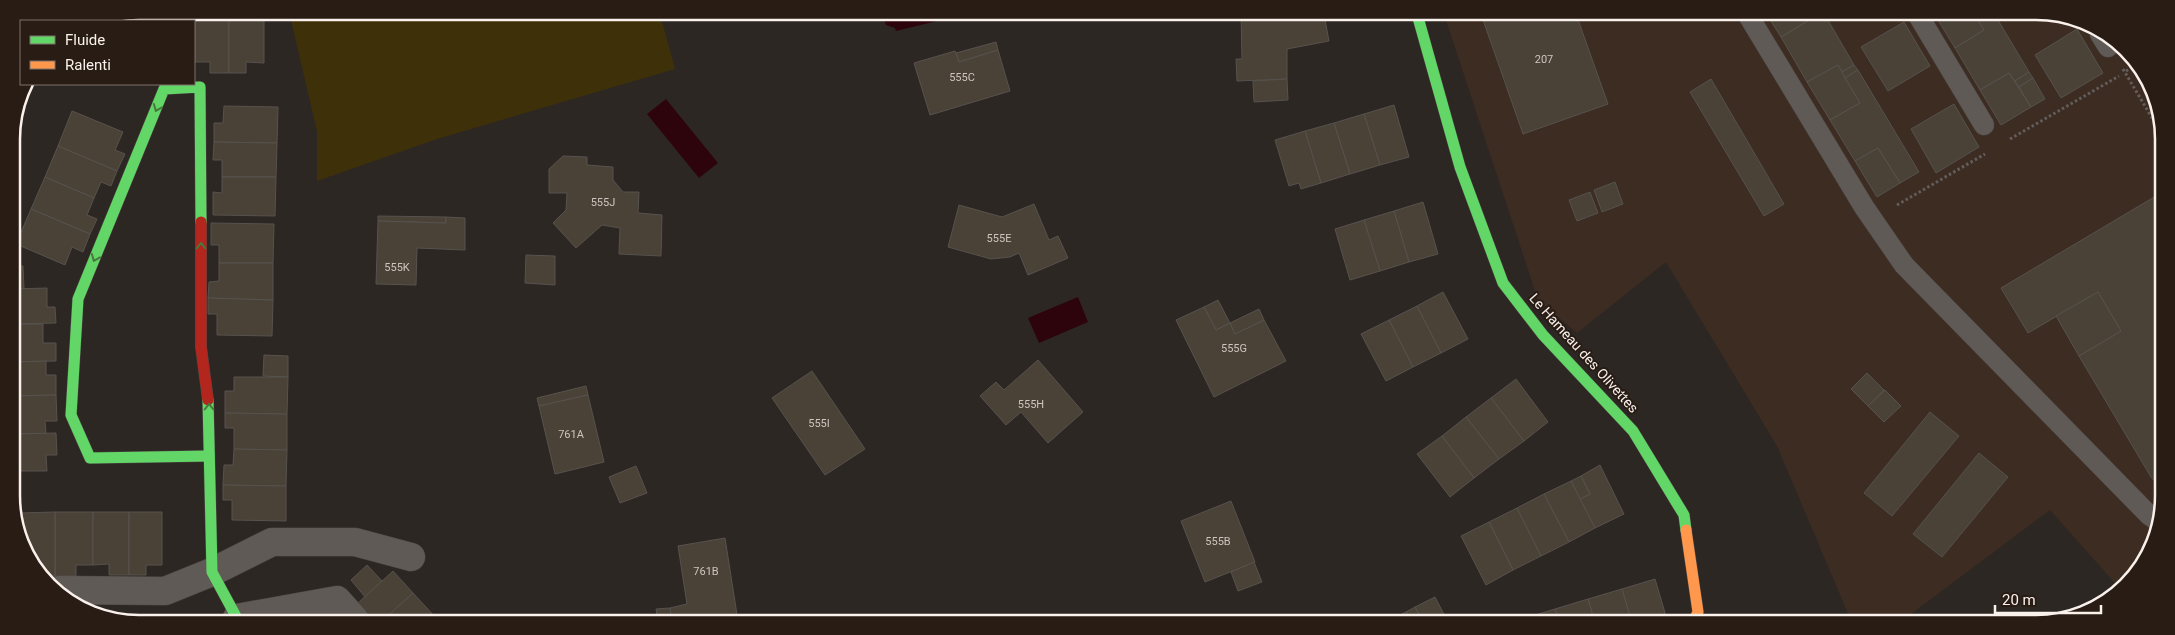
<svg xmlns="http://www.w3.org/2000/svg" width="2175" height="635" font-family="Roboto,sans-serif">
	<rect width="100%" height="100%" fill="#2d2723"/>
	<polygon fill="#3d2c22" points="1444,14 2069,16 2127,49 2161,114 2159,529 2142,567 2121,590 2050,510 1899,623 1852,623 1777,446 1666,262 1577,333 1538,300"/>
	<polygon fill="#3e3109" points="289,12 657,12 663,25 675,69 437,139 317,181 317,131"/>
	<g fill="#2d040c">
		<polygon points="885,13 935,13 937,21 896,31 895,28 886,25 884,20"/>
		<polygon points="666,99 718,163 699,178 647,114"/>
		<polygon points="1078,297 1088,322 1039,343 1028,318"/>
	</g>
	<g fill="#4a4237" stroke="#56524e">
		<polygon points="156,11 195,11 195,62 194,21 156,21"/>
		<polygon points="195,11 229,11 229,73 210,73 210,62 195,62"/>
		<polygon points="229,11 264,12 264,63 246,62 246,73 229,73"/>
		<polygon points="1241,14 1324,14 1329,41 1287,49 1287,79 1237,81 1236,59 1242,59"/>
		<polygon points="1481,14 1576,14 1608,104 1523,134"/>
		<polygon points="1767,15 1808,15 1811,19 1781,37"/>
		<polygon points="1808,15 1825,15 1854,65 1842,72 1838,65 1807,82 1781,37 1811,19"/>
		<polygon points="1935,15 1975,15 1984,30 1955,48"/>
		<polygon points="1975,15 1995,15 2029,72 2015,81 2009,73 1980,90 1955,48 1984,30"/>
		<polygon points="1904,22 1930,66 1888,91 1861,47"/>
		<polygon points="2077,29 2103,73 2061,98 2035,55"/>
		<polygon points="996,42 998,50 959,62 956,53"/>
		<polygon points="998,50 1010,91 930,115 914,63 955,51 959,62"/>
		<polygon points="1838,65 1860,103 1830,120 1807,82"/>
		<polygon points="1854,65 1858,70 1845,78 1842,72"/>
		<polygon points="1858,70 1919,172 1900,183 1878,148 1855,161 1830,120 1860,103 1845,78"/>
		<polygon points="2029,72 2033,78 2019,87 2015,81"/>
		<polygon points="2009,73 2031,107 2001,125 1980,90"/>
		<polygon points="2033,78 2045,99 2031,107 2019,87"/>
		<polygon points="1287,79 1288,100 1254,102 1253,81"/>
		<polygon points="1711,79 1784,204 1764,216 1690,92"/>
		<polygon points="1954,104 1979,147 1936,173 1911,129"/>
		<polygon points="1394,105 1409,157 1380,165 1364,114"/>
		<polygon points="224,106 278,107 277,143 214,142 214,123 223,123"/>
		<polygon points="72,111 123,132 115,150 125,154 117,171 58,146"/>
		<polygon points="1364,114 1380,165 1350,174 1334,123"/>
		<polygon points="1334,123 1350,174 1321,183 1305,131"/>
		<polygon points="1305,131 1321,183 1301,189 1299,183 1289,186 1275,140"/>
		<polygon points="214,142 277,143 276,177 222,177 222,160 213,160"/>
		<polygon points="58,146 117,171 111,186 101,182 94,198 45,177"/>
		<polygon points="1878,148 1900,183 1877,197 1855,161"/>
		<polygon points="563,156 587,157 587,165 613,167 613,180 623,192 639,192 638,213 662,215 661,256 619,254 620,228 602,225 576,248 553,223 566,210 567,193 549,193 549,169"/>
		<polygon points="45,177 94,198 87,215 97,219 90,234 31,209"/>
		<polygon points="222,177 276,177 275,216 213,215 213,192 222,193"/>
		<polygon points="1615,182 1623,204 1602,212 1594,190"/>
		<polygon points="1590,192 1598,213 1577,221 1569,200"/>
		<polygon points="2161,193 2160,487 2151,477 2079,356 2121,331 2098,292 2028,333 2001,288"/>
		<polygon points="1423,202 1438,254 1409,262 1394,211"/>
		<polygon points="1034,204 1049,240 1058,236 1068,258 1028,275 1019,253 1010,257 991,259 948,247 959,205 1002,217"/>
		<polygon points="31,209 90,234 83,252 72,247 65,265 16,244"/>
		<polygon points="1394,211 1409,262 1380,271 1364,220"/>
		<polygon points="378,216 446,217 446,223 378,221"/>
		<polygon points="446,217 465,218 465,250 417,248 416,285 376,284 378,221 446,223"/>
		<polygon points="1364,220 1380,271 1350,280 1335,229"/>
		<polygon points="211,223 274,224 273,263 219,263 219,245 211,245"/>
		<polygon points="526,255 555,256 555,285 525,283"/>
		<polygon points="219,263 273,263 273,300 208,298 209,282 219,281"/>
		<polygon points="23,266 24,289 12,289 12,267"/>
		<polygon points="47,288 47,307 55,307 56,323 13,324 12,289"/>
		<polygon points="1443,292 1468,339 1441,353 1417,306"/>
		<polygon points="2098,292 2121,331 2079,356 2056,316"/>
		<polygon points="208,298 273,300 272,336 217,335 217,314 208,314"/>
		<polygon points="1218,300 1230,323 1216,330 1204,307"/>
		<polygon points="1417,306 1441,353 1413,367 1389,320"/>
		<polygon points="1204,307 1216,330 1230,323 1235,334 1264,320 1286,361 1214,397 1176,320"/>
		<polygon points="1259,309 1264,320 1235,334 1230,323"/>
		<polygon points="1389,320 1413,367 1386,381 1361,334"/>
		<polygon points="13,324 43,324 43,343 56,343 56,361 13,362"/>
		<polygon points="264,355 288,356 288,377 263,376"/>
		<polygon points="1038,360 1083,412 1048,443 1021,412 1006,425 980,396 996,382 1004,390"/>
		<polygon points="46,361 46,375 56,375 56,395 13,396 13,362"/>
		<polygon points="812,371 865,449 825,475 772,398"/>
		<polygon points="1867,373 1884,390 1868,406 1851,389"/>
		<polygon points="234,377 288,377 287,414 225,413 225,391 234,391"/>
		<polygon points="1516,379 1548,422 1524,441 1491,398"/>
		<polygon points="586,386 588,395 539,406 537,398"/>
		<polygon points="1885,390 1901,406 1884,422 1868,406"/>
		<polygon points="56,395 57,421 45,421 46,434 13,434 13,396"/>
		<polygon points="588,395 604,462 555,474 539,406"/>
		<polygon points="1491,398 1524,441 1499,459 1466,417"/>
		<polygon points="1930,412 1959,436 1892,516 1864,493"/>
		<polygon points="225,413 287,414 287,450 234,449 234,428 225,428"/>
		<polygon points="1466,417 1499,459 1474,478 1442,436"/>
		<polygon points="56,433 57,455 46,455 47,471 13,471 13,434"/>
		<polygon points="1442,436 1474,478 1450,497 1417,454"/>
		<polygon points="234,449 287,450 286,486 223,485 224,465 233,465"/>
		<polygon points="1979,453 2008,477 1942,557 1913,534"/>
		<polygon points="1600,465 1624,514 1595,528 1580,499 1590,494 1581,476"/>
		<polygon points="636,466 647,493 620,503 609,477"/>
		<rect x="13" y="471" width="4" height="21"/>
		<polygon points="1581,476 1590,494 1580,499 1571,481"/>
		<polygon points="1571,481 1595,528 1569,542 1544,494"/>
		<polygon points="223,485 286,486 286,521 232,520 232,500 223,500"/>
		<polygon points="1544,494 1569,542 1541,556 1517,508"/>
		<polygon points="1231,501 1255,562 1205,582 1181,521"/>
		<polygon points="1517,508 1541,556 1513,570 1489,522"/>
		<polygon points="55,512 93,512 93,565 76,565 76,576 55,576"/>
		<polygon points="55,512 55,576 41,576 19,532 19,513"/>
		<polygon points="93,512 129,512 129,575 109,575 109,564 93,565"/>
		<polygon points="129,512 162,512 162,565 146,565 146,575 129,575"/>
		<polygon points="14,513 19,513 19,532 14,521"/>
		<polygon points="1489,522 1513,570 1486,585 1461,536"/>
		<polygon points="725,538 738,621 672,621 670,608 687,604 678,546"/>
		<polygon points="1254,562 1262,582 1238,591 1231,572"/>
		<polygon points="367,565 382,581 365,597 351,580"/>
		<polygon points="393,571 413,593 383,620 374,620 358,603"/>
		<polygon points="1655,579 1668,623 1632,623 1622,589"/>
		<polygon points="1622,589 1632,623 1595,623 1588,599"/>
		<polygon points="413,593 436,618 434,620 383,620"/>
		<polygon points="1435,597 1448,622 1423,622 1415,607"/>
		<polygon points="1588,599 1595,623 1559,622 1555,609"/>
		<polygon points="1415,607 1423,622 1411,622 1406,612"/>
		<polygon points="670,608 672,621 658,621 656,609"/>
		<polygon points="1555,609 1559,622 1523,622 1522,619"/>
		<polygon points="1406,612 1411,622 1385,622"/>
	</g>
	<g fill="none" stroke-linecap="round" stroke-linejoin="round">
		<g stroke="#4b4542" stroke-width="21">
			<g id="lane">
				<polyline points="1748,15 1864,207 1904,265 2149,515 2159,522"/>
				<polyline points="1918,15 1984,125"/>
				<polyline points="2100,34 2108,47"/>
			</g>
		</g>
		<g stroke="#4b4542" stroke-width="29">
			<g id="street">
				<polyline points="59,590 165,591 212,572 272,542 355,542 411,557"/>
				<polyline points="237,618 337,600 355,620"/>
			</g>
		</g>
		<g stroke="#4b4542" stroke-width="12">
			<g id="fast">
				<polyline points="1417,14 1460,167 1503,283 1543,335 1633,431 1684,515 1686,530"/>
				<polyline points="19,97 27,84"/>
				<polyline points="201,222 200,87 164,89 78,299 71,415 90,458 209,456"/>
				<polyline points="208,400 212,572 238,620"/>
			</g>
		</g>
		<g stroke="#4b4542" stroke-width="12">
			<polyline id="slow" points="1686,530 1698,612 1693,623"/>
		</g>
		<g stroke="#4b4542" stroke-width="12">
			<polyline id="jam" points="201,222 201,347 208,400"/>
		</g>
		<g stroke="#635e5b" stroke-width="3" stroke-dasharray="2.5 2.5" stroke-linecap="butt">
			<polyline points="2123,69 2161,133"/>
			<polyline points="2126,71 2135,66"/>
			<polyline points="2010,139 2119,76"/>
			<polyline points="1897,205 1985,154"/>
		</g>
		<use href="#lane" stroke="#5f5a56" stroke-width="20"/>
		<use href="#street" stroke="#5f5a56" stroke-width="28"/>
		<use href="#fast" stroke="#63d668" stroke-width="11"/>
		<use href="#slow" stroke="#ff974d" stroke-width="11"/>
		<use href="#jam" stroke="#b3261e" stroke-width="11"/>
	</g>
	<defs><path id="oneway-chevron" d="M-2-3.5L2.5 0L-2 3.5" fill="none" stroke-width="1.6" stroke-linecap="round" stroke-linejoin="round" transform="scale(1.25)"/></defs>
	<g stroke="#46793e">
		<use href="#oneway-chevron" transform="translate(157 108) rotate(112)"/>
		<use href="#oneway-chevron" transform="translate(201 246) rotate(-90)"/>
		<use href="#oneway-chevron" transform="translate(95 258) rotate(112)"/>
		<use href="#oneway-chevron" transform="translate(209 407) rotate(-90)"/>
	</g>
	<g text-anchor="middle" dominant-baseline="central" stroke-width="4" stroke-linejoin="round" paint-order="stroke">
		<g font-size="11" fill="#cec5bf">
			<text x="1544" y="59">207</text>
			<text x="962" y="77">555C</text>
			<text x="603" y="202">555J</text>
			<text x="999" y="238">555E</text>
			<text x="397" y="267">555K</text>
			<text x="1234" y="348">555G</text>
			<text x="1031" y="404">555H</text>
			<text x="819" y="423">555I</text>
			<text x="571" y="434">761A</text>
			<text x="1218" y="541">555B</text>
			<text x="706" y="571">761B</text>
		</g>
		<g font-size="14" fill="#faf1ec" stroke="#281c15">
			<text transform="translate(1584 353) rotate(48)">Le Hameau des Olivettes</text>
		</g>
	</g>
	<path d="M0 0H2175V635H0ZM139 20H2036A119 119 0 0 1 2155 139V496A119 119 0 0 1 2036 615H139A119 119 0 0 1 20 496V139A119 119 0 0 1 139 20Z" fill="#281c15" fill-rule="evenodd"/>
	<path fill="none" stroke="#faf1ec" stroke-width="2.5" d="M139 20H2036A119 119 0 0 1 2155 139V496A119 119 0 0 1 2036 615H139A119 119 0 0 1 20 496V139A119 119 0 0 1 139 20Z"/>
	<rect x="20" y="20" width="175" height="65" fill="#281c15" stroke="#7c716b"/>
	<rect x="30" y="36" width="25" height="8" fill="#63d668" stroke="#7c716b"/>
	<text x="65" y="45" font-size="15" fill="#faf1ec">Fluide</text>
	<rect x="30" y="61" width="25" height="8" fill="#ff974d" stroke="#7c716b"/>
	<text x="65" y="70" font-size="15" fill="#faf1ec">Ralenti</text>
	<path d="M1995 605v8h106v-8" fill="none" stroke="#faf1ec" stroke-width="2.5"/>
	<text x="2002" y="605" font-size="15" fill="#faf1ec" stroke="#281c15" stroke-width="4" paint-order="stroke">20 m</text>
</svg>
